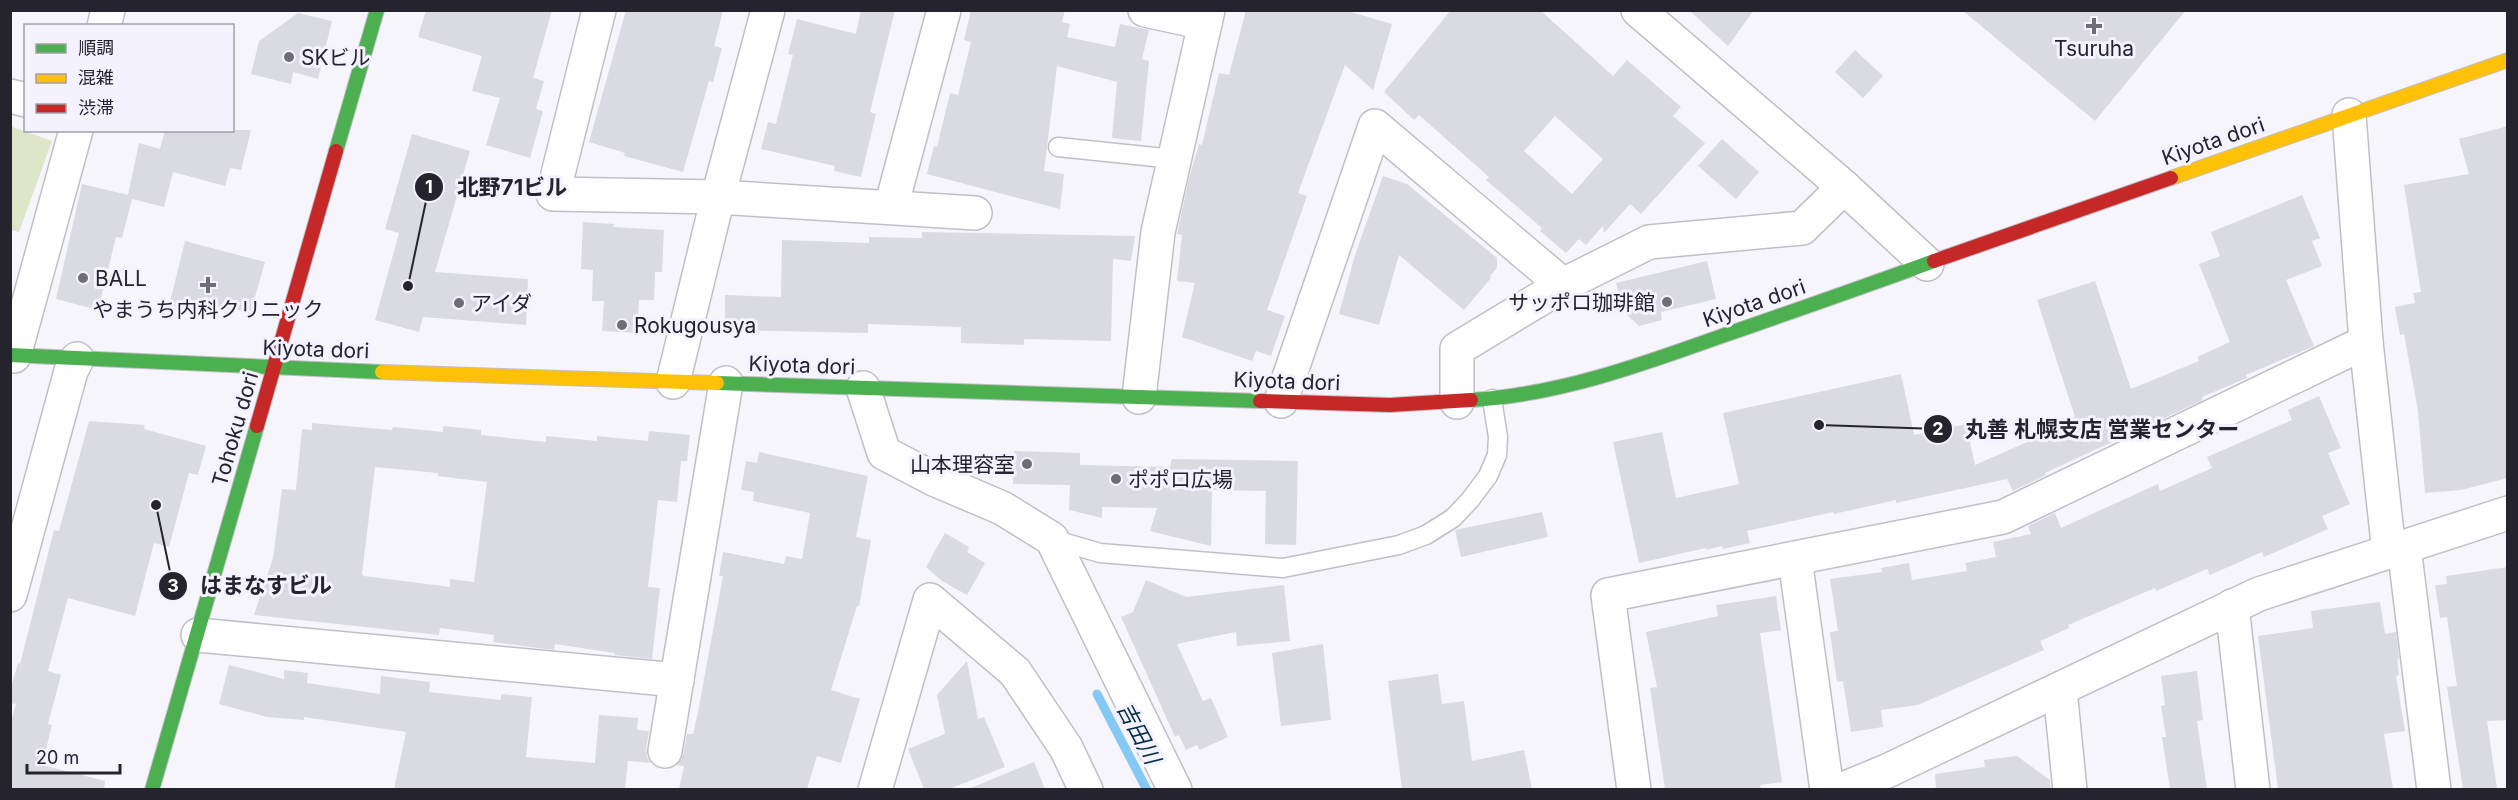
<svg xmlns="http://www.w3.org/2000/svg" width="2518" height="800" font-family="Inter,'Noto Sans JP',sans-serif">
	<rect width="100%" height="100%" fill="#f6f5fc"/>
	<polygon fill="#dde6c9" points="10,126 52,141 19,232 11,230"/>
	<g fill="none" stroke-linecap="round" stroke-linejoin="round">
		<polyline stroke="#83c9f4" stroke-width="9" points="1097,694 1147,790"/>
	</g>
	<g fill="#dadae2" fill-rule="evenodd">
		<polygon points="426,10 552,10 533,78 544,81 536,109 543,111 530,158 486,145 500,98 472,91 482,56 418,37"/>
		<polygon points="626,10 723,10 714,46 722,48 713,82 709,81 683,172 624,156 625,153 589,142"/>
		<polygon points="861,10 895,10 870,112 876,114 861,177 834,171 835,166 761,149 768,122 776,124 793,55 788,54 797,19 856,34"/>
		<polygon points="971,10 1065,10 1062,22 1070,24 1067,37 1115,47 1120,24 1149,30 1142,59 1149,61 1141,141 1112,138 1117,82 1057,66 1044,171 1064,174 1060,209 927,174 934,146 937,147 950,93 958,95 971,42 964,40"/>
		<polygon points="1246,10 1344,10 1392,24 1373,90 1345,65 1298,193 1307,196 1267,310 1285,316 1271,356 1256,351 1252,361 1182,337 1195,283 1177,281 1182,235 1177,234 1189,178 1199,144 1202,145 1219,73 1229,75"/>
		<path d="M 1451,10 L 1540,10 L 1613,76 L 1627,60 L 1681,107 L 1673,116 L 1705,143 L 1641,214 L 1630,204 L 1604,233 L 1603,226 L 1586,245 L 1579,239 L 1566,253 L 1540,231 L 1542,228 L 1486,180 L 1489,177 L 1419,115 L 1414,120 L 1384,92 ZM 1555,116 L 1603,159 L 1572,194 L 1524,151 Z"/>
		<polygon points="1689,10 1754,10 1728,46"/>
		<polygon points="1962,10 2186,10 2095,121"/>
		<polygon points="298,13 332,21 318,79 293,72 291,84 251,74 259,41"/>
		<polygon points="1855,50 1883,76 1863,98 1835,72"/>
		<polygon points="2508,126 2508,478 2461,490 2425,493 2418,411 2404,334 2400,335 2395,307 2415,303 2413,293 2421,292 2404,185 2469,174 2459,139"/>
		<polygon points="165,130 251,130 241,170 230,168 225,186 173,172 164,207 132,199 122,238 116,237 98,310 56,299 82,184 128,195 139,143 160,149"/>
		<polygon points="412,134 470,151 435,272 528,279 526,325 423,317 419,332 375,320 399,233 385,229"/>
		<polygon points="1722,139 1759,172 1736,199 1698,166"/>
		<polygon points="1383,176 1407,184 1497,258 1497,268 1490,276 1491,278 1464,310 1399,255 1379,325 1339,314 1355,255"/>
		<polygon points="2302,195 2320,238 2312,241 2322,266 2286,280 2314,346 2246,375 2247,378 2202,397 2203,400 2045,473 2046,475 2013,491 2007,479 1896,503 1896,500 1834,514 1833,512 1747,531 1750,543 1723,549 1722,546 1706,550 1706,548 1639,563 1613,442 1662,432 1676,498 1739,484 1723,413 1901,374 1914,435 1966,424 1975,465 2068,424 2067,421 2075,417 2037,300 2095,281 2131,389 2199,361 2197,357 2230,342 2199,264 2220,256 2211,232"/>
		<polygon points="583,222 614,224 613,227 664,230 662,272 655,272 654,300 639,300 637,333 602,331 604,301 592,301 593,270 581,269"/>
		<polygon points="922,232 1135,236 1131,261 1113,259 1111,341 1024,339 1024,345 961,343 961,327 868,324 868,333 725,330 725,295 781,297 782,240 869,243 869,237 922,238"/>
		<polygon points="185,241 265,262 251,311 169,306"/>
		<polygon points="1707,261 1716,299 1661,312 1662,320 1639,326 1623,311 1616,283"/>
		<polygon points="2319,396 2341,448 2328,453 2350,504 2322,516 2328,529 2264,557 2262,552 2210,575 2207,569 2156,591 2155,588 2068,625 2069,628 2040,641 2044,650 1918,705 1881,710 1883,727 1851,732 1843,681 1837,682 1830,632 1838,631 1830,579 1882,572 1881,568 1909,563 1912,580 1967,571 1965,563 1996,557 1993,542 2031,534 2028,526 2055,513 2061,528 2158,484 2160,491 2212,468 2207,457 2292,420 2288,410"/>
		<polygon points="89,421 145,425 144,429 206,446 198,475 189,473 169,547 154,543 135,616 68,598 48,671 61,675 48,724 52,725 42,765 105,781 104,789 10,789 10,724 16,704 10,703 10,691 18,663 20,664 54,530 59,531"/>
		<path d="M 312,423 L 392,430 L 393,427 L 443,432 L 443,426 L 481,430 L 481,435 L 546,442 L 546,436 L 597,441 L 597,436 L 648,441 L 649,431 L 690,435 L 687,461 L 681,461 L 677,502 L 658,500 L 648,587 L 660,588 L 652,659 L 614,655 L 615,653 L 555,644 L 554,650 L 493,642 L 494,635 L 440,628 L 439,635 L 254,615 L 273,558 L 282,489 L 296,490 L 302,429 L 312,430 ZM 375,467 L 438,473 L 438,476 L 487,482 L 474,582 L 450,579 L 450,587 L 364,576 L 362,574 Z"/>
		<polygon points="1014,451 1080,453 1080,465 1170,467 1172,459 1298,461 1296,545 1265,544 1266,491 1212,490 1211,546 1150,531 1157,508 1102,507 1102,518 1069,510 1070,485 1013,484"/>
		<polygon points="759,452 868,476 856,537 871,540 859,606 857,606 831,690 860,699 841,763 817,756 807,789 679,789 684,766 677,765 683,755 687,734 693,734 698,712 723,576 719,576 723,552 784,564 786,556 802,559 810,513 753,501 754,492 741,490 746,461 757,463"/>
		<polygon points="1542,512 1548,537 1461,557 1455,530"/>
		<polygon points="945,533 969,547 967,552 985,563 967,595 942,581 926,567"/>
		<polygon points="2508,567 2508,720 2487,721 2497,789 2463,789 2447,687 2457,686 2447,617 2440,618 2435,585 2447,584 2446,576"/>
		<polygon points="1146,580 1186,597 1284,585 1290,641 1237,646 1236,632 1177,644 1203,701 1211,698 1228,737 1200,750 1197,745 1186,750 1179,735 1175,737 1121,617 1133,612"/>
		<polygon points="1776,596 1781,630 1760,633 1782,782 1760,785 1761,789 1665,789 1650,688 1657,687 1646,632 1718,616 1716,605"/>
		<polygon points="2380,602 2385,634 2396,632 2399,659 2397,659 2399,675 2396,676 2405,731 2384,734 2393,789 2278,789 2258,636 2313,628 2311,611"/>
		<polygon points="1323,644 1331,720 1281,726 1272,653"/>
		<polygon points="967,661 978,719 984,717 1005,767 949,789 924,789 908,749 945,734 937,695"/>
		<polygon points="229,665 284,679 284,670 308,673 307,683 380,694 381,676 430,682 429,692 501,700 501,694 532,697 526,757 595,763 599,715 638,718 637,730 649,731 646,749 647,757 651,763 628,761 625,789 394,789 406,732 304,717 304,720 267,717 219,704"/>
		<polygon points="2197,671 2203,720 2197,721 2207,789 2170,789 2162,737 2166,737 2161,706 2165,705 2161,676"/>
		<polygon points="1438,674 1442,704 1464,701 1472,761 1524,750 1532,789 1402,789 1388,681"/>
		<polygon points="2017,756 2050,780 2051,789 1936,789 1935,774 1985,767 1984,760"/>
		<polygon points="1034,762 1045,789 968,789"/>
	</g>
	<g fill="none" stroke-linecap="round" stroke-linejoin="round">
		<g stroke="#c0bfc7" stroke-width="21">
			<g id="lane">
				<polyline points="1058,147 1174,159"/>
				<polyline points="1052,539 1100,553 1283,568 1399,545 1426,535 1453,518 1470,500 1488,476 1497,455 1498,437 1492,399"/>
			</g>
		</g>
		<g stroke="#c0bfc7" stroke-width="36">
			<g id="street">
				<polyline points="599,10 553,194 718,197 975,213"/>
				<polyline points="1145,10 1205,23"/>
				<polyline points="1638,10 1844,187 1927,264"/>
				<polyline points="104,26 108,10"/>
				<polyline points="10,96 26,100"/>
				<polyline points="2349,115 2366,342 2389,552"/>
				<polyline points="891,207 944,10"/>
				<polyline points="14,356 76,130"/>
				<polyline points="673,382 718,197 768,10"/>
				<polyline points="863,388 884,453 936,480 1002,508 1052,539 1175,790"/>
				<polyline points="1139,397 1158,232 1208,10"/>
				<polyline points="1281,401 1375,126 1563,285"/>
				<polyline points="1457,402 1457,349 1563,285 1649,242 1802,228 1844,187"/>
				<polyline points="2404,547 2434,790"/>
				<polyline points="1795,559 1827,790"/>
				<polyline points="10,595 71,371 77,359"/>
				<polyline points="2232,606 2253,790"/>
				<polyline points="198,635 677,680"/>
				<polyline points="2060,690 2070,790"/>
				<polyline points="665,751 726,383"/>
				<polyline points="875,790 930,600 1015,672 1066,748 1086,790"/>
				<polyline points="1634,790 1608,595 2003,517 2366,342"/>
				<polyline points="1841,790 1887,771 2259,594 2508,513"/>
			</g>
		</g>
		<g stroke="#c0bfc7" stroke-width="16">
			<g id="fast">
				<polyline points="336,151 377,10"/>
				<polyline points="10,355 382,372"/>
				<polyline points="717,383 1260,401"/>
				<path d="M 1471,400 C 1557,395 1638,366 1719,337 C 1791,312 1863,287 1934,261"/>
				<polyline points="152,790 257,426"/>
			</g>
		</g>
		<g stroke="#c0bfc7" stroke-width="16">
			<g id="slow">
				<polyline points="2171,178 2508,60"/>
				<polyline points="382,372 717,383"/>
			</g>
		</g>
		<g stroke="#c0bfc7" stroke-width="16">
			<g id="jam">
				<polyline points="1934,261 2171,178"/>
				<polyline points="1260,401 1390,405 1471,400"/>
				<polyline points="257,426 336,151"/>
			</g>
		</g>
		<use href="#lane" stroke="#fefeff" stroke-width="18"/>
		<use href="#street" stroke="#fefeff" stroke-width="33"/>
		<use href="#fast" stroke="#4caf50" stroke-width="14"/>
		<use href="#slow" stroke="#ffc107" stroke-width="14"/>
		<use href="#jam" stroke="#c62828" stroke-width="14"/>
	</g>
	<g fill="#6e6c76" stroke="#f4f2ff" stroke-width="2">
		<path d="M2091 17h6v6h6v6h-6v6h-6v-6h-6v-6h6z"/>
		<circle cx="289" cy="57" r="6"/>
		<circle cx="83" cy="278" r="6"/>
		<path d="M205 276h6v6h6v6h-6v6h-6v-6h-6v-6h6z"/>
		<circle cx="1667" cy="302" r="6"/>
		<circle cx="459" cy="303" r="6"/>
		<circle cx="622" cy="325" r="6"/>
		<circle cx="1027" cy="464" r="6"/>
		<circle cx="1116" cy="479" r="6"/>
	</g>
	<g text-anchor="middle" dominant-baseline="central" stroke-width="6" stroke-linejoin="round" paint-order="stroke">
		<g font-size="21" fill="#25232e" stroke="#f4f2ff" text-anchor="start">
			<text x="2094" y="48" text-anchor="middle">Tsuruha</text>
			<text x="301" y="57">SKビル</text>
			<text x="95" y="278">BALL</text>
			<text x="1655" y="302" text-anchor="end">サッポロ珈琲館</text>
			<text x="471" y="303">アイダ</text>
			<text x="208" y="309" text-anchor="middle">やまうち内科クリニック</text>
			<text x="634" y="325">Rokugousya</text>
			<text x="1015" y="464" text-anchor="end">山本理容室</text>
			<text x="1128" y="479">ポポロ広場</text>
		</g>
		<g font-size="21" fill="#25232e" stroke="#f4f2ff">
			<text transform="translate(2213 141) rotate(-19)">Kiyota dori</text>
			<text transform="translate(1754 303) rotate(-19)">Kiyota dori</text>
			<text transform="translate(316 349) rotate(2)">Kiyota dori</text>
			<text transform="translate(802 365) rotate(2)">Kiyota dori</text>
			<text transform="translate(1287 381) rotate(2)">Kiyota dori</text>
			<text transform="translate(235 429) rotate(-74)">Tohoku dori</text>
		</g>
		<g font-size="22" font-style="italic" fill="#022f46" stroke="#f4f2ff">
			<text transform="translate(1139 733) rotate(62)">吉田川</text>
		</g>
	</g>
	<path fill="none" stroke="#25232e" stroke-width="2" d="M408 286L429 187M1819 425L1938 429M156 505L173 586"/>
	<g fill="#25232e" stroke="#f4f2ff" stroke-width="2">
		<circle cx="408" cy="286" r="6"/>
		<circle cx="1819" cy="425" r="6"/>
		<circle cx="156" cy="505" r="6"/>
		<circle cx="429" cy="187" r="15"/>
		<circle cx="1938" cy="429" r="15"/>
		<circle cx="173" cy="586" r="15"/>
	</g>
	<g font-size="18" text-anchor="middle" font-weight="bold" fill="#fff">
		<text x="429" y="193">1</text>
		<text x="1938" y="435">2</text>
		<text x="173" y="592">3</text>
	</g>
	<g font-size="22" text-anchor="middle" font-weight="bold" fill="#25232e" stroke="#f4f2ff" stroke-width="6" stroke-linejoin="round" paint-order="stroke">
		<text x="512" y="195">北野71ビル</text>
		<text x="2102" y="437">丸善 札幌支店 営業センター</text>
		<text x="266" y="593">はまなすビル</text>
	</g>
	<rect width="2518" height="800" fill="none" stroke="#25232e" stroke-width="24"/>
	<rect x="24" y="24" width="210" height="108" fill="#f4f2ff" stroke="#a19fab" stroke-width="1.5"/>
	<rect x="36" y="44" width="30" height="9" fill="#4caf50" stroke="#a19fab" stroke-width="1.5"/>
	<text x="78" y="54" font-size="18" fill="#25232e">順調</text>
	<rect x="36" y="74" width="30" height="9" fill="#ffc107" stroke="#a19fab" stroke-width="1.5"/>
	<text x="78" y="84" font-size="18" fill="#25232e">混雑</text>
	<rect x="36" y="104" width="30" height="9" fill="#c62828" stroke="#a19fab" stroke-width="1.5"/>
	<text x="78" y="114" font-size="18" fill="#25232e">渋滞</text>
	<path d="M27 764v9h93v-9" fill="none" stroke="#25232e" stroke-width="3"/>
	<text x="36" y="764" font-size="18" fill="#25232e" stroke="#f4f2ff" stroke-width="4.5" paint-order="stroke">20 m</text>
</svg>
